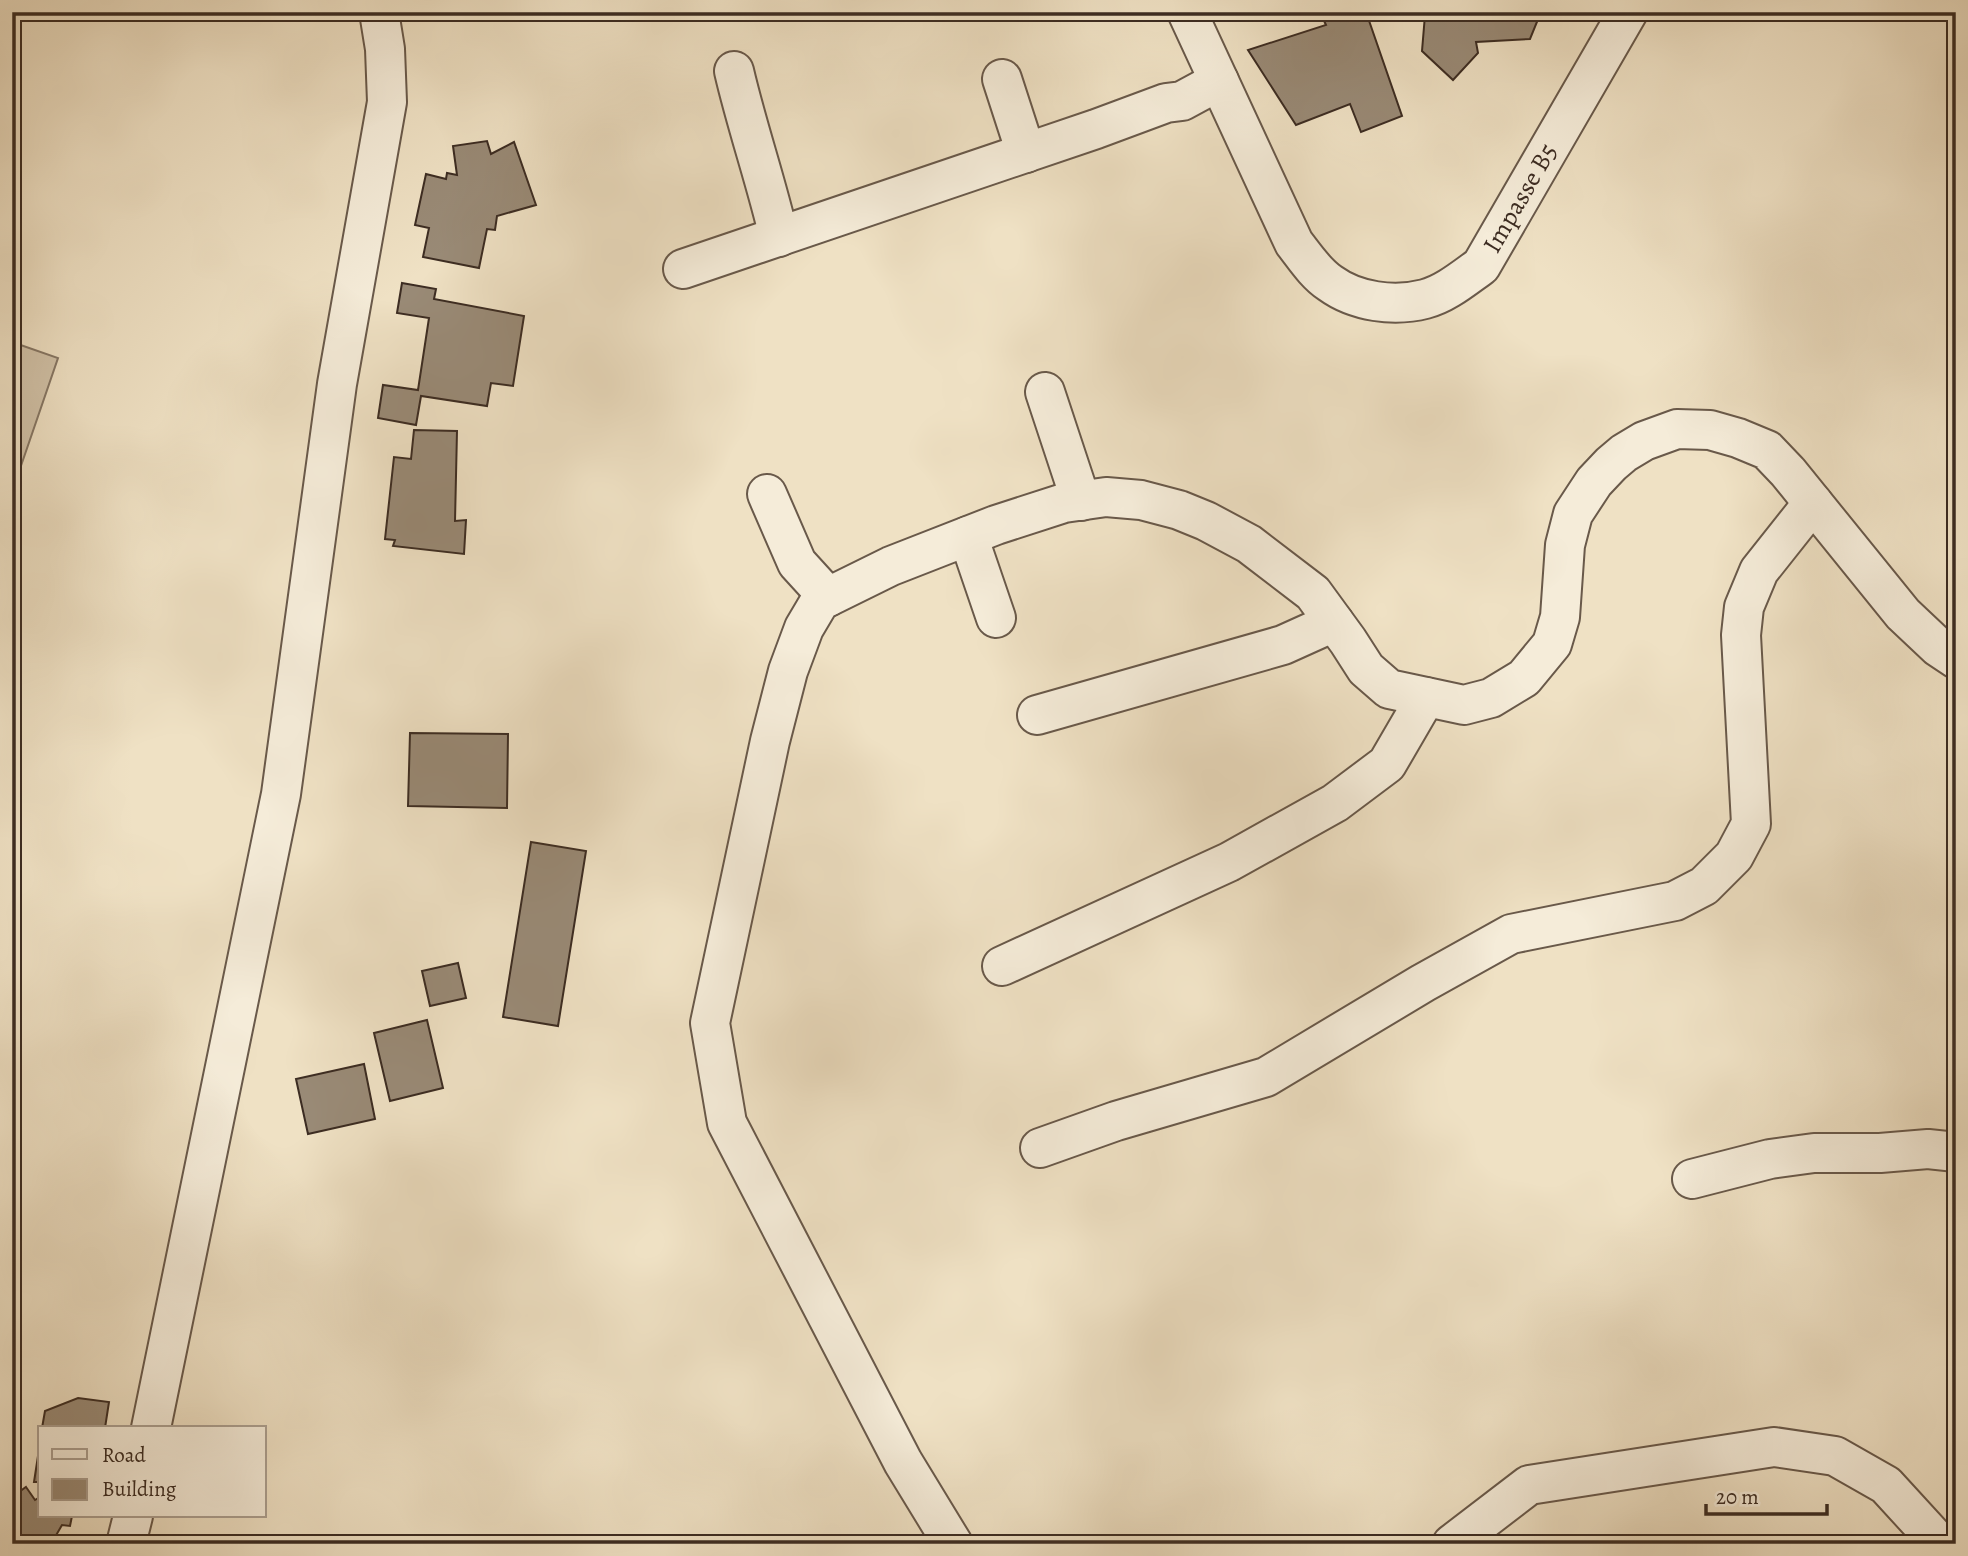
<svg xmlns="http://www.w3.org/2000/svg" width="1968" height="1556" font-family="Alegreya,serif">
	<rect width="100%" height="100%" fill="#efe1c4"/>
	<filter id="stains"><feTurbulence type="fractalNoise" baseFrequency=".00286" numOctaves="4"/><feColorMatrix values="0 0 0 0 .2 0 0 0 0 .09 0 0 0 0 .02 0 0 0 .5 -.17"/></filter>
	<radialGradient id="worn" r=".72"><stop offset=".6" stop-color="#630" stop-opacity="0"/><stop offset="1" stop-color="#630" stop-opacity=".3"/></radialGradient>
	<polygon fill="#d1c2a8" stroke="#867765" stroke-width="2" points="12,342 58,358 12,492"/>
	<g fill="#998a76" stroke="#3c2c22" stroke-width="2">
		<polygon points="1320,12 1366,12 1402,116 1361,132 1350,104 1296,125 1248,50 1326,25"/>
		<polygon points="1421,12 1541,12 1530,39 1476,42 1478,53 1453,80 1422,51 1425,15"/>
		<polygon points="487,141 491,154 514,142 536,205 497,216 495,230 487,229 479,268 423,257 429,228 415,225 426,174 446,179 447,173 457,175 453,146"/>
		<polygon points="402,283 436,289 434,299 524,316 513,386 491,383 487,406 421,396 416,425 378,418 383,385 418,390 429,318 397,313"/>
		<polygon points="414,430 457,431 455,521 466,520 464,554 393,546 395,540 385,539 394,457 411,459"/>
		<polygon points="410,733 508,734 507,808 408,806"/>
		<polygon points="531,842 586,851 558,1026 503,1017"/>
		<polygon points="458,963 466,998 430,1006 422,971"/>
		<polygon points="427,1020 443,1088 390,1101 374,1033"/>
		<polygon points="364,1064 375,1119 308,1134 296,1079"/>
		<polygon points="78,1398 109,1402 105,1428 42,1428 45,1411"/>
		<polygon points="40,1443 40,1482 34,1482"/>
		<polygon points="26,1487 35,1500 40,1497 40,1516 72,1516 70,1526 62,1525 51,1544 12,1544 12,1497"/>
	</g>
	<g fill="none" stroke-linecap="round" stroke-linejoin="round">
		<g stroke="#69594a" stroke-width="42">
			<g id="minor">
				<path d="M 1187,12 L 1294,243 C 1305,257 1315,273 1330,283 C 1356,302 1394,307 1425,299 C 1445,294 1464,278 1481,266 L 1628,12"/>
				<path d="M 734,71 C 747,127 766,181 779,237"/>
				<polyline points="1002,79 1026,153"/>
				<polyline points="683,269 1096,129 1166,103 1182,101 1219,81"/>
				<polyline points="1045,392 1081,501"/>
				<polyline points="767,494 797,563 828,597"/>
				<polyline points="968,536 996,618"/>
				<polyline points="1037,715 1283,645 1334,622"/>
				<polyline points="1002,966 1229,862 1335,803 1387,764 1426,697"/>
				<polyline points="1040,1148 1116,1121 1266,1077 1423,983 1511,934 1675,901 1704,886 1734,856 1751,824 1741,635 1744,607 1759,571 1813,503"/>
				<polyline points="1692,1179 1770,1159 1814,1153 1880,1153 1928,1149 1956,1152"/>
				<polyline points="151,1428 281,794 337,384 387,102 385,49 379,12"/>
				<polyline points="126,1544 133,1516"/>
				<polyline points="953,1544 903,1462 727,1123 710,1023 770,741 788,671 804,628 820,601 891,566 996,525 1064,503 1106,497 1141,500 1179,510 1206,521 1249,544 1313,593 1348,641 1366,669 1389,689 1464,705 1491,698 1524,678 1552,644 1560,617 1565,545 1573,514 1594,482 1611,464 1624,453 1644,441 1677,429 1710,430 1738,438 1767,450 1788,472 1903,614 1938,647 1956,659"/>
				<polyline points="1452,1544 1529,1485 1774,1447 1835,1456 1886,1485 1940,1544"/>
			</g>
		</g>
		<use href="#minor" stroke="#f5ecd9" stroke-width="38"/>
	</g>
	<g text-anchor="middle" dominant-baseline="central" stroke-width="5" stroke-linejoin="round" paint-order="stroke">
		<g font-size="26" fill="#3c2c22" stroke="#f5ecd9">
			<text transform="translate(1520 198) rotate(-60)">Impasse B5</text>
		</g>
	</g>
	<rect width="1968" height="1556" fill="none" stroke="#efe1c4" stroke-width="42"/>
	<rect x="14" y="14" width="1940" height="1528" fill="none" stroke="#3c2c22" stroke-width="3.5"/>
	<rect x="21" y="21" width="1926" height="1514" fill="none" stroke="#3c2c22" stroke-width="2"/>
	<rect x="38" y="1426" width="228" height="91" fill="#f5ecd9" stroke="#ab9f90" stroke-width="2"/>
	<rect x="52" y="1449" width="35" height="10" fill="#f5ecd9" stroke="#ab9f90" stroke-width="2"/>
	<text x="102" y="1462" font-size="21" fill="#3c2c22">Road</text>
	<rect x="52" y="1479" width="35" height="21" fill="#998a76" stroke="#ab9f90" stroke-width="2"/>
	<text x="102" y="1496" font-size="21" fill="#3c2c22">Building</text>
	<path d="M1706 1504v10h121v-10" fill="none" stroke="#3c2c22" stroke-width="3.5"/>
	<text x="1716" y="1504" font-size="21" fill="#3c2c22" stroke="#f5ecd9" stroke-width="5" paint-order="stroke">20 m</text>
	<rect width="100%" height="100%" filter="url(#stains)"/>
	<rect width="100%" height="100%" fill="url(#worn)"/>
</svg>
